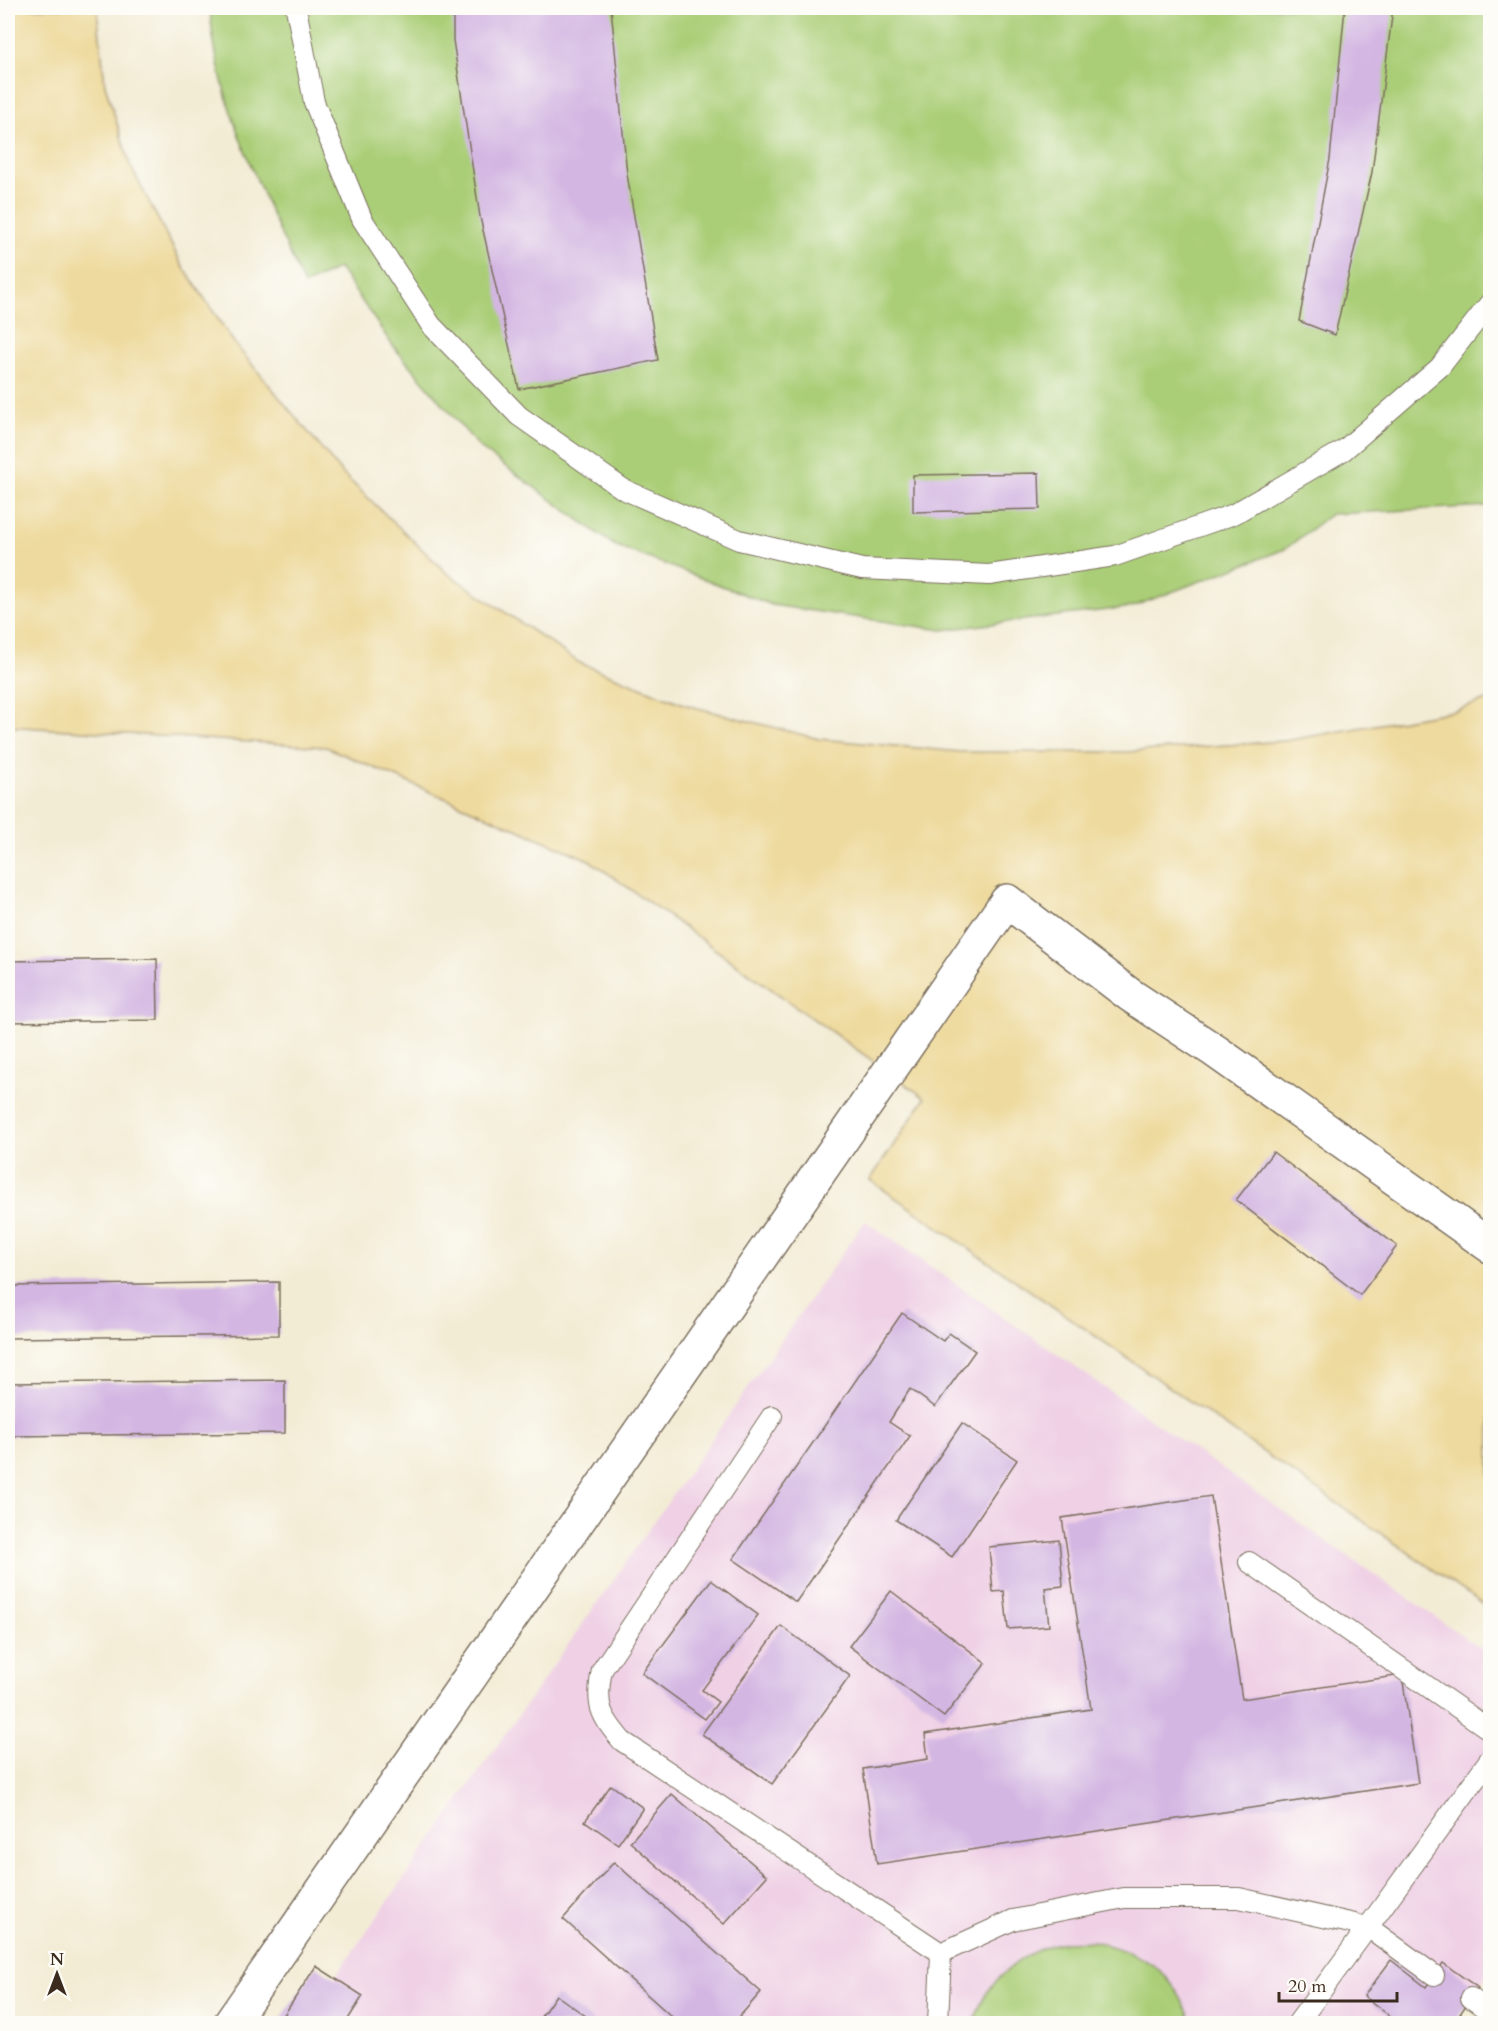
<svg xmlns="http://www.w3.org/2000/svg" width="1498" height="2031" font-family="Cardo,serif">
	<rect width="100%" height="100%" fill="#fdfcf7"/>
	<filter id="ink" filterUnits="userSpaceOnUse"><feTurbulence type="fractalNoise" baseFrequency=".0167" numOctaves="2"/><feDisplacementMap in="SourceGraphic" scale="12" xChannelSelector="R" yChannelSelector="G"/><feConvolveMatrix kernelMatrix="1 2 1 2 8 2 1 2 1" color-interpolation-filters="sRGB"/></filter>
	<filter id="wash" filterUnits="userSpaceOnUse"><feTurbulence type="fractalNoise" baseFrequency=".008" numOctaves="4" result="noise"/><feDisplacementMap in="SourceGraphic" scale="24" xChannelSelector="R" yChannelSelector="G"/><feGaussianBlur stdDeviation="1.35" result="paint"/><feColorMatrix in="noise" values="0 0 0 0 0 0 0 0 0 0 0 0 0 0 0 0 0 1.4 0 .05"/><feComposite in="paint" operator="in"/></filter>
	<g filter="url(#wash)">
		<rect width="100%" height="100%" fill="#f3ecd5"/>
		<polygon fill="#efd0e5" points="865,1221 1490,1655 1490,1970 1453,2023 302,2024"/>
		<g fill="#aace77" stroke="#727c4a" stroke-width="1.5">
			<path d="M 210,8 L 1490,8 L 1490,506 L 1331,514 L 1285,549 L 1132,607 L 942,630 L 772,605 L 614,545 L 480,448 L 393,346 L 339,268 L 304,285 C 265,197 216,106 210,8 Z"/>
			<path d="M 1092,1941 C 1146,1954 1172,1969 1192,2023 L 975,2023 C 981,1986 1019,1954 1055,1944 C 1066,1941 1080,1942 1092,1941 Z"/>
		</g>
		<polygon fill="#eeda9e" stroke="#94825e" stroke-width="1.5" points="8,8 97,8 105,85 130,165 182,265 235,344 342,473 447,573 580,663 686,705 819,739 961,752 1126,752 1285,741 1454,711 1490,699 1490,1609 870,1180 925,1098 589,860 326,747 8,726"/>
		<g id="blocks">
			<g fill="#d3b6e2">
				<polygon points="453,8 611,8 627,174 658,360 519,389 480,217 453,40"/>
				<polygon points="1345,8 1393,8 1372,172 1335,335 1299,321 1330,159"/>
				<polygon points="1039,473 1040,509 913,512 913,475"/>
				<polygon points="157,959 158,1020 8,1022 8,961"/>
				<polygon points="1273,1152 1397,1246 1360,1295 1236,1200"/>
				<polygon points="279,1282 279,1335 8,1338 8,1286"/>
				<polygon points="902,1313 943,1341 949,1333 975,1351 935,1407 910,1389 889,1422 910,1436 796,1602 733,1559"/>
				<polygon points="285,1380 285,1433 8,1436 8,1383"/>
				<polygon points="962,1423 1017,1460 952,1557 896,1520"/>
				<polygon points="1211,1496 1242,1699 1402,1675 1418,1783 877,1864 863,1769 928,1759 925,1734 1091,1709 1062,1518"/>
				<polygon points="1059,1540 1063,1586 1045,1588 1049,1626 1008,1629 1004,1591 993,1592 989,1547"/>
				<polygon points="711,1580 758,1615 702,1690 718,1702 705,1719 642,1673"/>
				<polygon points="891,1591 986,1663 944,1717 849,1646"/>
				<polygon points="781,1626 850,1676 772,1784 702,1734"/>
				<polygon points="611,1785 643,1808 618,1844 585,1821"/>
				<polygon points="672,1794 767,1876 724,1924 630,1842"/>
				<polygon points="614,1862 761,1992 733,2024 680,2024 563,1919"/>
				<polygon points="1391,1960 1426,1987 1443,1963 1478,1988 1453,2024 1400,2024 1364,1996"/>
				<polygon points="316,1966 363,1996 345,2024 278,2024"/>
				<polygon points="556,1995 597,2024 536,2024"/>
			</g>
		</g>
	</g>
	<g filter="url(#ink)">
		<use href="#blocks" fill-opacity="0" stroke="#7b6e5e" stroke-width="1.5"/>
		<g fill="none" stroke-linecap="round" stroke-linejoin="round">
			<g stroke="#7b6e5e" stroke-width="22">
				<g id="service">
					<polyline points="296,8 314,102 362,219 431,325 519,416 623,489 739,540 862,569 989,575 1115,556 1234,514 1344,450 1440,367 1490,303"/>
					<path d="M 772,1416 L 602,1670 C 595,1705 600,1715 622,1741 L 941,1953 L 1013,1920 L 1124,1898 L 1239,1898 L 1368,1927 L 1297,2024"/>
					<polyline points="1249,1562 1490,1730"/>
					<polyline points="1434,1975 1368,1927 1490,1759"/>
					<polyline points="1471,1998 1490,2012"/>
					<polyline points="938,2024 941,1953"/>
				</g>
			</g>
			<g stroke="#7b6e5e" stroke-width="36">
				<polyline id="minor" points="230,2024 1007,901 1130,995 1215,1051 1490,1246"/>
			</g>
			<use href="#service" stroke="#fff" stroke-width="20"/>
			<use href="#minor" stroke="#fff" stroke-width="33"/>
		</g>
	</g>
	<rect width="1498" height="2031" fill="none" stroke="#fdfcf7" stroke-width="30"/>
	<g transform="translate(57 1974)" stroke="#fdfcf7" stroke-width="4.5" paint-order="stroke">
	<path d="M0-4.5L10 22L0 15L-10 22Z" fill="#3b2a1e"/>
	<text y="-9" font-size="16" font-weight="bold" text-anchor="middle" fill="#3b2a1e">N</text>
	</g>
	<path d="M1279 1992v9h118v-9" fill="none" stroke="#3b2a1e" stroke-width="3"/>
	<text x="1288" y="1992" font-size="18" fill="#3b2a1e" stroke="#fdfcf7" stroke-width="4.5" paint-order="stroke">20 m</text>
</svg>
